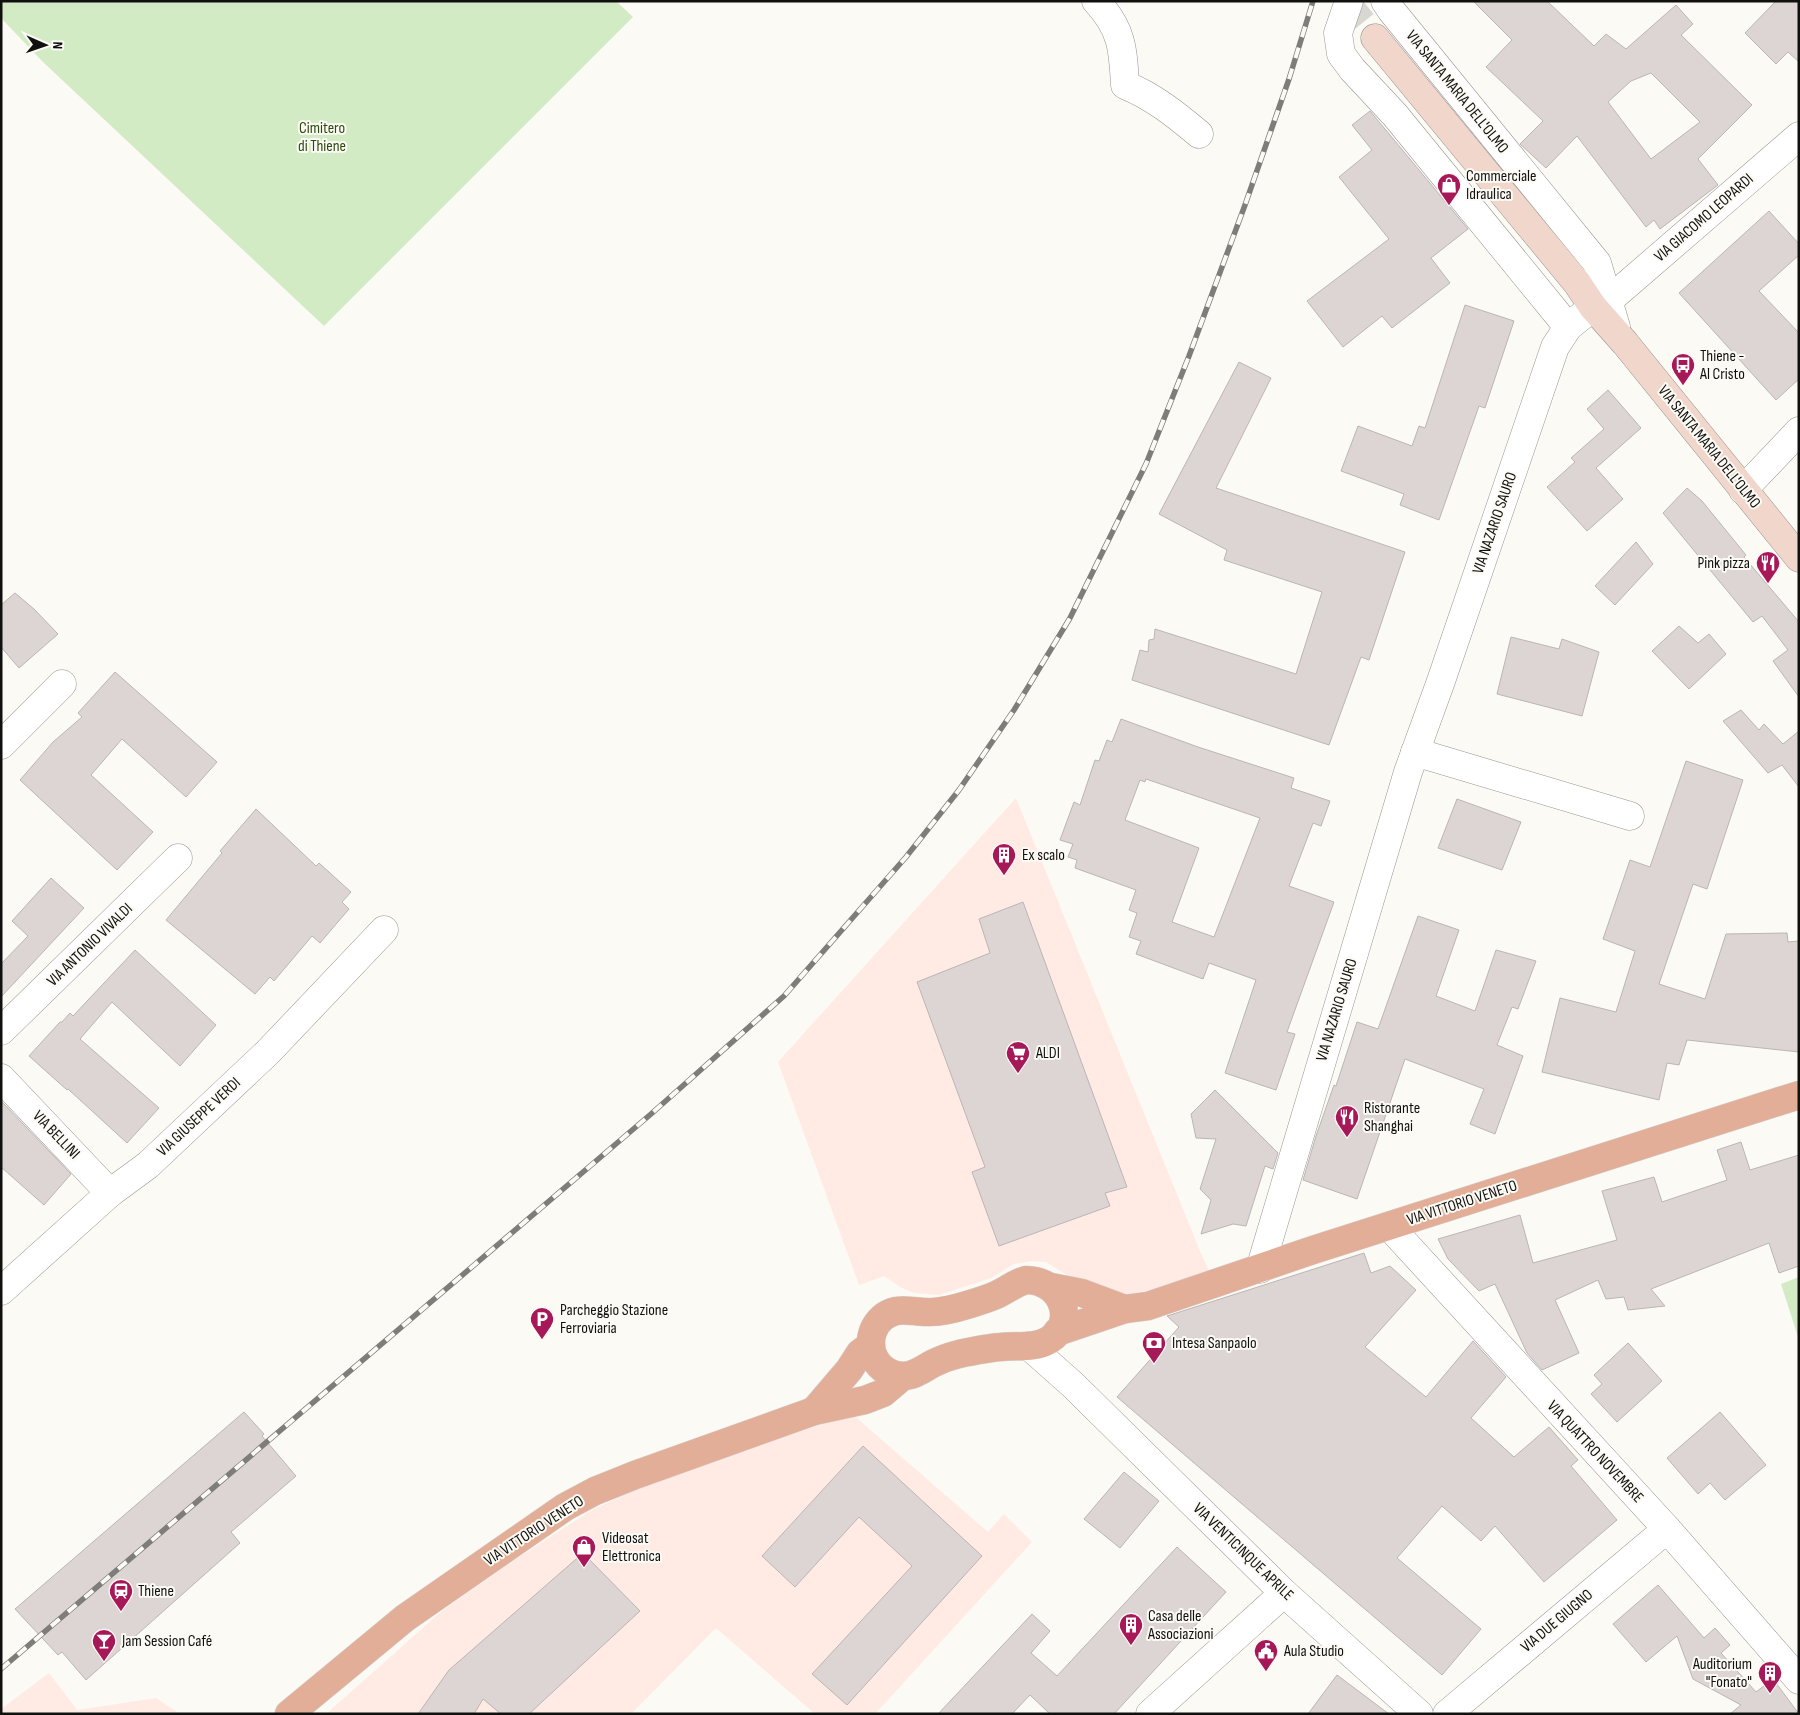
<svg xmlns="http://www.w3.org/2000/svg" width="1800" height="1715" font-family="'Sofia Sans Condensed',sans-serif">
	<rect width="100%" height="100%" fill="#fcfaf4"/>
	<g fill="#ffebe4">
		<polygon points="1016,798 1202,1256 1210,1273 1158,1289 1128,1294 1099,1289 1078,1282 1046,1262 1032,1261 1014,1264 991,1278 939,1295 914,1293 902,1288 884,1276 859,1285 778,1062"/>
		<polygon points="852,1414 988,1532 1004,1514 1032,1542 875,1714 815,1714 716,1628 631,1714 326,1714 443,1610 507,1565 590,1511 653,1481"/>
		<polygon points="49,1673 77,1710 156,1698 180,1714 1,1714 1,1709"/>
	</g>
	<g fill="#d3ebc5">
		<polygon points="1,1 616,1 633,17 324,326 43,62 1,18"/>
		<polygon points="1799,1277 1799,1340 1781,1284"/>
	</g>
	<g fill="#dcd5d4" stroke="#bbb5b4" fill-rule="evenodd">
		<path d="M 1473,1 L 1547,1 L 1594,46 L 1606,34 L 1626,49 L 1676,5 L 1693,24 L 1681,35 L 1752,105 L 1698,159 L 1718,185 L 1660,229 L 1654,220 L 1646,227 L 1577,136 L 1546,168 L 1520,144 L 1543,121 L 1486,67 L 1512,40 ZM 1651,73 L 1700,122 L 1651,159 L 1608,102 L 1631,81 Z"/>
		<polygon points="1776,1 1799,1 1799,62 1788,52 1776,64 1745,33"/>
		<polygon points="1370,111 1468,229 1431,258 1450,283 1392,328 1382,316 1343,347 1307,301 1389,239 1339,177 1372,150 1352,125"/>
		<polygon points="1769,211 1799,244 1799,255 1759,291 1799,333 1799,379 1776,400 1679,293"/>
		<polygon points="1465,305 1514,321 1485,408 1479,406 1439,520 1400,505 1404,494 1341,471 1358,426 1412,446 1419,426 1425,428"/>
		<polygon points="1239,362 1271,378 1216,488 1405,552 1369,660 1361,657 1329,745 1132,680 1140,650 1148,652 1149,640 1154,639 1155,629 1296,674 1322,592 1224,560 1227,550 1159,514"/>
		<polygon points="1608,390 1641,428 1596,468 1623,499 1587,531 1547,487 1575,462 1571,458 1604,429 1587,409"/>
		<polygon points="1687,488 1702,501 1746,555 1744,557 1799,622 1799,697 1773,661 1788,650 1762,616 1753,622 1663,513"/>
		<polygon points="1636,542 1653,564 1615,605 1595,586"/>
		<polygon points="15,593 34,609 58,634 19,668 1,647 1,605"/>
		<polygon points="1679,626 1698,643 1709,634 1726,654 1689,689 1652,651"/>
		<polygon points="1511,637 1559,649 1562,639 1599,652 1582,716 1497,694"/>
		<polygon points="115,672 217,762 186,797 122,739 91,775 153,832 117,870 20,780 53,742 82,717 78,713"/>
		<polygon points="1741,710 1759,730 1764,724 1783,744 1799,731 1799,787 1782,765 1768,773 1723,721"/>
		<path d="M 1121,719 L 1198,747 L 1294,778 L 1291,788 L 1330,801 L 1321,826 L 1313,823 L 1289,886 L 1334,902 L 1287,1032 L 1295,1034 L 1276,1090 L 1225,1073 L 1256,980 L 1209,963 L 1203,979 L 1136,954 L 1141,941 L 1129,937 L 1137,913 L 1129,910 L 1136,890 L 1075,868 L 1077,860 L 1068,857 L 1073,844 L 1060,840 L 1074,802 L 1080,805 L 1095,760 L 1099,761 L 1107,740 L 1112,742 ZM 1146,779 L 1260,818 L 1214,937 L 1172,922 L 1199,848 L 1125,820 L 1140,780 L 1145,782 Z"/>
		<polygon points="1686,761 1743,780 1707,889 1693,884 1659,984 1705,999 1726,934 1787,933 1788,942 1799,941 1799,1052 1687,1040 1679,1065 1667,1063 1659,1100 1542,1072 1560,998 1616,1012 1635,951 1603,939 1630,860 1650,867"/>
		<polygon points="1457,799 1521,822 1502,870 1438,848"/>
		<polygon points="256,809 316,866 319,863 351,892 342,902 349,909 320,943 312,936 274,981 270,977 255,994 166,920 222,853 220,851"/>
		<polygon points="51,878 84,908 1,997 1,964 28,936 12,921"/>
		<polygon points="1023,902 1127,1187 1105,1193 1110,1206 999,1246 972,1172 985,1167 917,982 990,953 979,919"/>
		<polygon points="1418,916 1459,930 1436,996 1475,1011 1496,950 1536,961 1518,1009 1512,1007 1497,1045 1523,1056 1495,1134 1470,1124 1484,1089 1405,1059 1357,1199 1303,1180 1316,1136 1334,1085 1336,1086 1357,1022 1378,1029"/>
		<polygon points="135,950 216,1025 180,1066 112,1002 80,1039 159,1108 127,1143 68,1089 67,1090 29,1056 60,1022 62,1022 70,1013 73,1016"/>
		<polygon points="1215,1090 1278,1153 1273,1169 1265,1166 1246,1226 1233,1224 1201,1234 1211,1200 1200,1189 1216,1139 1196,1138 1191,1114"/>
		<polygon points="1,1101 71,1174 44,1205 1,1167"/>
		<polygon points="1741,1142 1750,1170 1799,1155 1799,1266 1779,1273 1769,1243 1651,1289 1665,1306 1628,1310 1624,1297 1606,1299 1598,1280 1555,1300 1579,1353 1542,1370 1527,1353 1495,1284 1479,1291 1448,1259 1438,1239 1520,1215 1533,1263 1617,1240 1602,1191 1654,1177 1662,1202 1727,1180 1717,1150"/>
		<polygon points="1364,1253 1371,1273 1390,1266 1416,1290 1365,1347 1426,1397 1473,1341 1506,1377 1471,1418 1514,1457 1549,1427 1578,1460 1571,1466 1617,1520 1544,1582 1495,1526 1481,1541 1442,1506 1397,1558 1481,1629 1442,1675 1117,1397 1179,1327 1167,1316"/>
		<polygon points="1628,1343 1662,1381 1617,1422 1591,1394 1602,1384 1594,1375"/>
		<polygon points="244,1412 264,1434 262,1436 296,1476 231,1532 240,1543 86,1680 62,1652 58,1655 15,1609"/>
		<polygon points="1720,1412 1766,1465 1725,1500 1710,1483 1698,1494 1667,1458"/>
		<polygon points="863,1446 982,1556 847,1705 812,1674 912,1566 859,1517 795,1587 762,1556"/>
		<polygon points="1124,1472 1159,1501 1120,1548 1084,1519"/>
		<polygon points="1177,1547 1226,1592 1114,1714 1050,1714 1030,1695 1012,1714 938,1714 1032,1614 1050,1631 1031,1653 1057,1676"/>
		<polygon points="583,1553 640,1611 529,1714 501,1714 483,1699 474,1714 418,1714 449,1670"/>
		<polygon points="1658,1585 1704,1638 1715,1628 1730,1645 1721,1653 1756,1692 1773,1679 1799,1714 1730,1714 1741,1705 1693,1679 1677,1636 1646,1662 1613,1624"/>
		<polygon points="1337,1675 1389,1714 1308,1714"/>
	</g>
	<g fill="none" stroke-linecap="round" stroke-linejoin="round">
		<polyline stroke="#d9d7d2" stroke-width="28" stroke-dasharray="28 14" stroke-linecap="butt" points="1345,1 1375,38"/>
		<g stroke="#979590" stroke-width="29">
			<g id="street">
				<path d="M 1096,1 C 1122,29 1123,48 1125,85 C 1154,97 1175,114 1199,134"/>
				<polyline points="1349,1 1338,33 1341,54 1352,69 1395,115 1568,327"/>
				<polyline points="1385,1 1391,10 1597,263 1616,327"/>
				<polyline points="1608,301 1799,136"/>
				<polyline points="1743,490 1799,431"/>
				<polyline points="1,745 62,684"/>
				<polyline points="1415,752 1630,816"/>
				<polyline points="1,1031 178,858"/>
				<polyline points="1,1078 110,1193"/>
				<polyline points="1389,1226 1667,1529 1799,1680"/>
				<polyline points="1260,1269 1408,772 1441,681 1555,347 1568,327 1593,307"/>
				<polyline points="1,1291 110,1193 148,1165 268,1052 384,930"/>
				<polyline points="1029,1346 1073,1385 1284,1593 1419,1714"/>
				<polyline points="1150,1714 1284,1593"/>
				<polyline points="1447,1714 1667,1529"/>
			</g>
		</g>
		<g stroke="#979590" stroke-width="29">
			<polyline id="secondary" points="1375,38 1577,283 1593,307 1625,343 1799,558"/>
		</g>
		<g stroke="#d4d4d4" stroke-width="29">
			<g id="primary">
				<path d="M 1026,1280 C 1062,1280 1078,1322 1049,1340 C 1034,1349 1017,1345 1001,1347 C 987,1348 973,1351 959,1354 C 951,1356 942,1359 934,1363 C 924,1368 915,1376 903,1376 C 892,1376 880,1369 875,1359 C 865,1341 874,1316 896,1311 C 906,1309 916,1312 926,1312 C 940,1313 954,1309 967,1305 C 977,1302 987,1299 996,1295 C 1007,1290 1015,1283 1026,1280 Z"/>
				<polyline points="1051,1287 1082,1293 1125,1309"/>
				<polyline points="1057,1332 1125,1309 1148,1306 1313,1250 1799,1095"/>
				<polyline points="814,1411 849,1370 860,1353 871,1345"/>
				<polyline points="289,1714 405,1618 565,1507 595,1491 635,1475 786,1421 814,1411 865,1400 883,1393 903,1376"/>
			</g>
		</g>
		<use href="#street" stroke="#fff" stroke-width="28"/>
		<use href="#secondary" stroke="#f1d6cb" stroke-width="28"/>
		<use href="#primary" stroke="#e3ae97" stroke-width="28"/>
		<g stroke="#7e7d79" stroke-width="5.5">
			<polyline id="rail" points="1,1669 651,1114 784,996 906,857 959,790 1014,710 1070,618 1146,464 1189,356 1245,205 1289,79 1313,1"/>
		</g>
		<use href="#rail" stroke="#fcfaf4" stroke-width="4" stroke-dasharray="11" stroke-linecap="butt"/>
	</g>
	<defs>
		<g id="shop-pin" transform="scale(1.25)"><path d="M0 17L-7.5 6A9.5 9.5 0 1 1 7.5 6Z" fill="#a71859" stroke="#fcfaf4"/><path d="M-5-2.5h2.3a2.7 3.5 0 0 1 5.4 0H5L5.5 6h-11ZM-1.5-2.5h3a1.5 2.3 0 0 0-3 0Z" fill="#fff"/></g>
		<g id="bus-pin" transform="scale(1.25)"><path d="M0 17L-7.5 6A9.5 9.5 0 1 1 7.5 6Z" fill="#a71859" stroke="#fcfaf4"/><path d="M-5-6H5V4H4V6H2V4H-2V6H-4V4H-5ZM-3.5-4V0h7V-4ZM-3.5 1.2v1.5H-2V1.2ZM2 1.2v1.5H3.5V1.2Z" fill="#fff"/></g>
		<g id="restaurant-pin" transform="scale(1.25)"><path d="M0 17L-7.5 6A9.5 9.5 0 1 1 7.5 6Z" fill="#a71859" stroke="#fcfaf4"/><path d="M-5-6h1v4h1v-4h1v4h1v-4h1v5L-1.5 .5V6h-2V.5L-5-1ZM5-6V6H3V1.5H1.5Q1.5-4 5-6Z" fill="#fff"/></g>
		<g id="building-pin" transform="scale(1.25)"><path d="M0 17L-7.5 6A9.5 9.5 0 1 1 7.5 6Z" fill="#a71859" stroke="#fcfaf4"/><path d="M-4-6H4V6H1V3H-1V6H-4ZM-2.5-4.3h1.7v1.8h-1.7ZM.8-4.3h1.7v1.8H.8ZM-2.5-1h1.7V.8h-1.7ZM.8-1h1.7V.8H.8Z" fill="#fff"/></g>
		<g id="supermarket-pin" transform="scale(1.25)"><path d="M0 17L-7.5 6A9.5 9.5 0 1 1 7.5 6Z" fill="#a71859" stroke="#fcfaf4"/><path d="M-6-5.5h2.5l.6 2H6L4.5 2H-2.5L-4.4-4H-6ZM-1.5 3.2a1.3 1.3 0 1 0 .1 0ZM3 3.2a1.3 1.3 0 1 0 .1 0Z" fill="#fff"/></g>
		<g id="parking-pin" transform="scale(1.25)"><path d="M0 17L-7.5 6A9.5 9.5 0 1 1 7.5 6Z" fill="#a71859" stroke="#fcfaf4"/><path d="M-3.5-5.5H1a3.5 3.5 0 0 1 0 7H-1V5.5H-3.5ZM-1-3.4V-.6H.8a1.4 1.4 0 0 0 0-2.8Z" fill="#fff"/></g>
		<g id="bank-pin" transform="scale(1.25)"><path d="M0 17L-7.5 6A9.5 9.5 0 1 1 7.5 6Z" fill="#a71859" stroke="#fcfaf4"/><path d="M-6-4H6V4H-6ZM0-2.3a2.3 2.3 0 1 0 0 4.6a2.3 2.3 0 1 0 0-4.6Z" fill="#fff"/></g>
		<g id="station-pin" transform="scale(1.25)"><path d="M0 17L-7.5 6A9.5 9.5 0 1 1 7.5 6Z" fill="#a71859" stroke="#fcfaf4"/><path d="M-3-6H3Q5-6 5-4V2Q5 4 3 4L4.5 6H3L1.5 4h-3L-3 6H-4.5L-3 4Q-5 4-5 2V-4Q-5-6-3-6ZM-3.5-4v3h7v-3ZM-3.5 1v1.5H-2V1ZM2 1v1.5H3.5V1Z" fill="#fff"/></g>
		<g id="bar-pin" transform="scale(1.25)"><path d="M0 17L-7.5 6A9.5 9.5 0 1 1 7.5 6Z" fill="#a71859" stroke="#fcfaf4"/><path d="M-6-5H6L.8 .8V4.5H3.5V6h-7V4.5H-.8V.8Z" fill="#fff"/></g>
		<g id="civic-pin" transform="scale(1.25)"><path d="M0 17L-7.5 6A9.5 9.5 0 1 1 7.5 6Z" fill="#a71859" stroke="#fcfaf4"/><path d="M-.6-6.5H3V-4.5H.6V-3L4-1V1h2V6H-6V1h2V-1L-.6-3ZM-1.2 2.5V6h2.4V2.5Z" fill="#fff"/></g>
	</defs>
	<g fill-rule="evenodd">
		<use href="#shop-pin" x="1449" y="185"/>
		<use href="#bus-pin" x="1683" y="365"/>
		<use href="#restaurant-pin" x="1768" y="563"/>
		<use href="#building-pin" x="1004" y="855"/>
		<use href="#supermarket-pin" x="1018" y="1053"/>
		<use href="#restaurant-pin" x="1347" y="1117"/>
		<use href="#parking-pin" x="542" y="1319"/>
		<use href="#bank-pin" x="1154" y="1343"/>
		<use href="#shop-pin" x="584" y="1547"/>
		<use href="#station-pin" x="121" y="1591"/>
		<use href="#building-pin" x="1131" y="1625"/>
		<use href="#bar-pin" x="104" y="1641"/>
		<use href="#civic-pin" x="1266" y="1651"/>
		<use href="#building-pin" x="1770" y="1673"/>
	</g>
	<g text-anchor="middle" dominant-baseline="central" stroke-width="4" stroke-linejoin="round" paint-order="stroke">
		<g font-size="16" fill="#10100e" stroke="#fcfaf4">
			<text transform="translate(1457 92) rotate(51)">VIA SANTA MARIA DELL'OLMO</text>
			<text transform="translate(1704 218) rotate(-41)">VIA GIACOMO LEOPARDI</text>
			<text transform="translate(1709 447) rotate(51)">VIA SANTA MARIA DELL'OLMO</text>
			<text transform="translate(1495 523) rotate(-71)">VIA NAZARIO SAURO</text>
			<text transform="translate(90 945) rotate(-44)">VIA ANTONIO VIVALDI</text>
			<text transform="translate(1337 1010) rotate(-73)">VIA NAZARIO SAURO</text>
			<text transform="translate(199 1117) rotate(-43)">VIA GIUSEPPE VERDI</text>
			<text transform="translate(56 1135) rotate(46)">VIA BELLINI</text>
			<text transform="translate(1462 1203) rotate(-18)">VIA VITTORIO VENETO</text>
			<text transform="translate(1595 1452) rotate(47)">VIA QUATTRO NOVEMBRE</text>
			<text transform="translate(534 1531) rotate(-33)">VIA VITTORIO VENETO</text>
			<text transform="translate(1243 1552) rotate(44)">VIA VENTICINQUE APRILE</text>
			<text transform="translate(1557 1621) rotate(-40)">VIA DUE GIUGNO</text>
		</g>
		<g font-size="16" fill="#294c0c" stroke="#fcfaf4">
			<text x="322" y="128">Cimitero<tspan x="322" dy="18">di Thiene</tspan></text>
		</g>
		<g font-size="16" fill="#10100e" stroke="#fcfaf4" text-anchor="start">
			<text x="1466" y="176">Commerciale<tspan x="1466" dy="18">Idraulica</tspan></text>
			<text x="1700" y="356">Thiene -<tspan x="1700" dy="18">Al Cristo</tspan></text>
			<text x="1750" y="563" text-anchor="end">Pink pizza</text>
			<text x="1022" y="855">Ex scalo</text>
			<text x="1036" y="1053">ALDI</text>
			<text x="1364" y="1108">Ristorante<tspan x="1364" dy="18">Shanghai</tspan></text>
			<text x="560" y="1310">Parcheggio Stazione<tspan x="560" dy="18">Ferroviaria</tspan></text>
			<text x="1172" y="1343">Intesa Sanpaolo</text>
			<text x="602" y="1538">Videosat<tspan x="602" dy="18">Elettronica</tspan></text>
			<text x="138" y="1591">Thiene</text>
			<text x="1148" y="1616">Casa delle<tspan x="1148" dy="18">Associazioni</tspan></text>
			<text x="122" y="1641">Jam Session Café</text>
			<text x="1284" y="1651">Aula Studio</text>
			<text x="1752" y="1664" text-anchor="end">Auditorium<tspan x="1752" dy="18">"Fonato"</tspan></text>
		</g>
	</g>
	<rect width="1800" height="1715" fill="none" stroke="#10100e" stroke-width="5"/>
	<g transform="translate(45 45) rotate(92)" stroke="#fcfaf4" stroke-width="4" paint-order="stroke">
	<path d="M0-4L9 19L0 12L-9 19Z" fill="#10100e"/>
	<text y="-8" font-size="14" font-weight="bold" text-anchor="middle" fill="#10100e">N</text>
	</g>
</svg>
